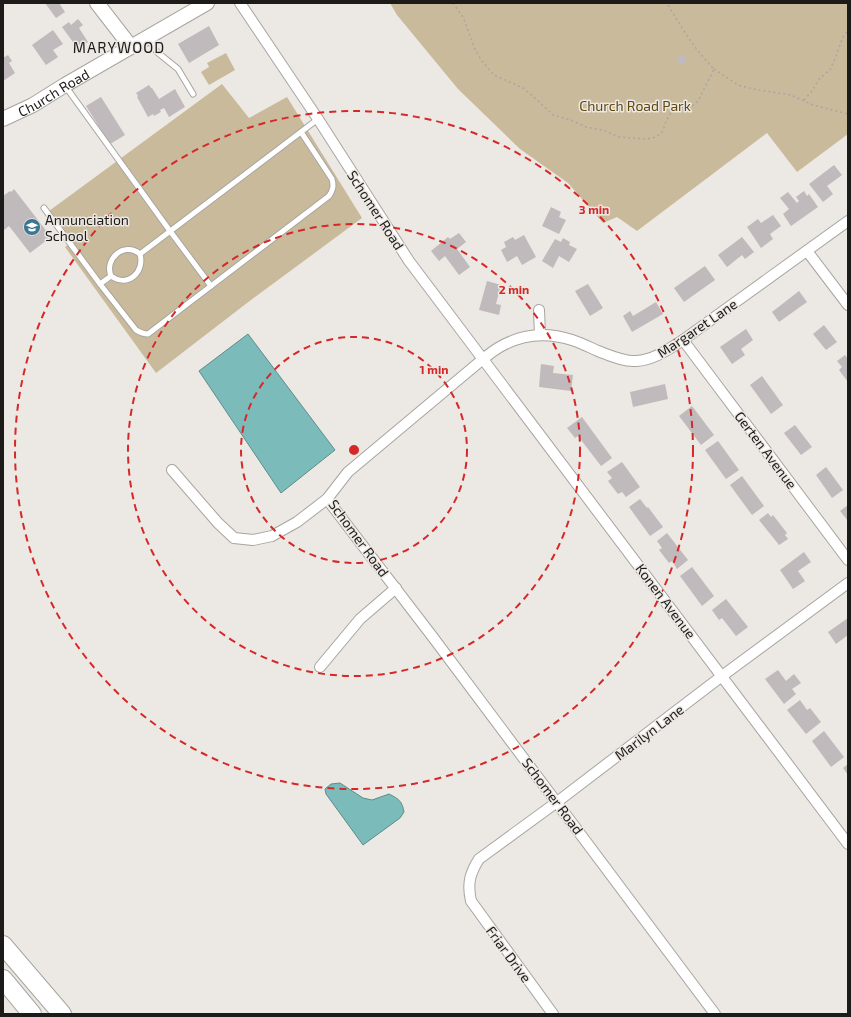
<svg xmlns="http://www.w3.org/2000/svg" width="851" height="1017" font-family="'Exo 2',sans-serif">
	<rect width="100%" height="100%" fill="#ece8e3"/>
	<g fill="#c9ba9c">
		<polygon points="390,3 848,3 848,134 797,172 767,133 637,231 617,217 603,223 568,183 520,149 458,89 397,15"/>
		<polygon points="226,53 235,70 209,85 201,72 209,67 207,63"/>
		<polygon points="222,84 249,118 287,97 362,218 247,303 156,373 65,247 72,242 49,211"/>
	</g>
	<g fill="#7bbcbb" stroke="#5e8c8a">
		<polygon points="248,334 335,450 281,493 199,371"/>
		<path d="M 340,783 L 363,798 L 372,800 L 389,794 C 399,799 402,801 404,812 L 400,818 L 363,845 L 326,794 L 325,789 L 331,784 Z"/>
	</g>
	<g fill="#c0babd">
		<polygon points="45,3 59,3 65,12 56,18"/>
		<polygon points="78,19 83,25 79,28 88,42 78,49 62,27 69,22 71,25"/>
		<polygon points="209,26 219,45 189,63 178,44"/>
		<polygon points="53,30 63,44 53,50 58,57 46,65 32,45"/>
		<polygon points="8,55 12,61 9,63 15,73 3,81 3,58"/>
		<circle cx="682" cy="60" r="4.5"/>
		<polygon points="149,85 151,88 152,88 159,99 175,89 185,107 169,117 164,108 160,110 161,112 154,116 153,114 148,117 137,97 138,96 136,93"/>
		<polygon points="101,97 125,135 110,144 86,106"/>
		<polygon points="834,165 842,175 827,186 833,194 823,202 809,184"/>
		<polygon points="14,189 51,237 30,253 9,226 3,231 3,196 10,191 11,192"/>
		<polygon points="804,191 807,196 809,194 818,207 791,226 783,214 789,209 780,198 788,192 797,203 799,201 796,197"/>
		<polygon points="551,207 561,212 559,217 566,220 559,234 542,226"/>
		<polygon points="773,215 781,226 770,234 773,239 761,248 747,227 758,219 761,223"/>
		<polygon points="459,233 466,242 457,249 470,267 459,275 445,256 439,261 431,251 448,237 450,239"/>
		<polygon points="524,235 536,257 522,265 517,256 507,262 501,250 506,247 504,242 513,237 515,240"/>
		<polygon points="742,237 754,252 745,259 742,255 727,267 718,255"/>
		<polygon points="563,238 570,242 569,245 577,249 569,262 559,256 553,268 542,261 555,239 561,242"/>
		<polygon points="705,266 715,280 684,302 674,288"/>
		<polygon points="487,281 501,285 496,304 501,305 499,315 479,310"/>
		<polygon points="588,284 603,308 590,316 575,291"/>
		<polygon points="799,291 807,302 779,322 772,312"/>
		<polygon points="656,302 663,314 632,332 623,316 630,311 633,316"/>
		<polygon points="824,325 837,342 826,350 813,334"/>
		<polygon points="746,329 753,340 741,349 745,355 732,364 720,347"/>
		<polygon points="845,355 848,359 848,382 839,370 842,367 837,361"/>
		<polygon points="541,364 554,366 553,373 573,375 571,391 539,387"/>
		<polygon points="762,376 783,405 771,414 750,385"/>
		<polygon points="665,384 668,399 633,407 630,392"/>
		<polygon points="692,406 714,435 701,445 679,416"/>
		<polygon points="582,417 612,458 601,466 578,436 575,438 567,428"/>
		<polygon points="795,425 812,447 801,455 784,433"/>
		<polygon points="718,441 739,470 726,479 705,450"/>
		<polygon points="622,462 640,487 626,497 622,492 618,494 608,481 612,478 607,472"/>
		<polygon points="826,467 843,490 832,498 816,475"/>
		<polygon points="742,476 764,506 752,515 730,485"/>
		<polygon points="640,499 647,508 648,507 663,527 650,536 629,507"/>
		<polygon points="848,505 848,521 840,511"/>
		<polygon points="768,513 771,517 773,515 787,533 785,535 788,539 779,545 759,520"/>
		<polygon points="667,533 688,560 677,569 672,561 669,563 659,550 662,548 657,541"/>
		<polygon points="804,552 811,562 798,571 805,581 793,589 780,570"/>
		<polygon points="692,567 714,596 702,606 680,576"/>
		<polygon points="726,599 748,627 736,636 722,618 719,620 712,610"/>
		<polygon points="848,618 848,635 836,644 828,632"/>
		<polygon points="778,670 786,681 794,674 801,683 792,689 796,694 784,704 765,679"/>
		<polygon points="800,700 807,710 810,708 821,722 806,734 787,710"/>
		<polygon points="824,731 844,757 831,767 812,741"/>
		<polygon points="848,764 848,775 843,768"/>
	</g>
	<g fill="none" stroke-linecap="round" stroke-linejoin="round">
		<g stroke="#a8a5a0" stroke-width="7">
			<g id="lane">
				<polyline points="148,38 157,52 178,69 193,94"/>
				<polyline points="66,87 170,231 211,286"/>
				<path d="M 44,208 L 100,284 L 136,330 C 141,333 143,334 148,334 L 329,196 C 333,190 334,186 332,179 L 301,132"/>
				<path d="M 111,276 C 104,259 124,241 140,254"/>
				<path d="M 100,284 L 111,276 C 128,288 145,272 140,254 L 318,119"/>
			</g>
		</g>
		<g stroke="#a8a5a0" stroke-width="12">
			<g id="street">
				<polyline points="240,3 318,119 409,261 848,844"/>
				<polyline points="807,251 848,305"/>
				<polyline points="539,310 540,335"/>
				<polyline points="683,340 848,560"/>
				<path d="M 172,470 L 218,523 L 234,538 L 253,540 L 272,536 L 297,522 L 327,499 L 348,472 L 483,359 C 488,355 493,351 498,348 C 521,334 547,332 572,340 C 581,343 589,347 598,351 C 609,355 624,362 636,361 C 654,360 669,349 683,340 L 848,221"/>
				<polyline points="327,499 432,636 715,1014"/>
				<polyline points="320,667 360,619 396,588"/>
				<path d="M 553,1014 L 471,901 C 467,884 470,873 479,859 L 557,802 L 722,676 L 848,583"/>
			</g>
		</g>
		<g stroke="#a8a5a0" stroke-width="16">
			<g id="secondary">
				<polyline points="97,3 131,47"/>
				<path id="s1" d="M 3,119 L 33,105 L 65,85 L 207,3"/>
			</g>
		</g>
		<g stroke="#a8a5a0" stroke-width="20">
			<g id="highway">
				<polyline points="3,945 62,1014"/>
				<polyline points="3,979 32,1014"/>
			</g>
		</g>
		<g stroke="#a9a6a2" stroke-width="1.5" stroke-dasharray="2 3" stroke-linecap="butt">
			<path d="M 453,3 L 463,17 L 474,47 L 481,60 L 494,75 L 523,88 L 534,97 L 553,115 L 571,120 L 586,127 L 603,130 L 619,137 L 647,139 L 656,137 L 663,131 L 666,121 L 671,113 L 678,109 L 692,106 L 698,101 L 714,69 C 695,50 681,27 667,3"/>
			<polyline points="714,69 738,85 758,90 791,95 813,105 848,114"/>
			<polyline points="804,100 812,91 820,78 830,70 836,56 843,37 848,30"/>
		</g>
		<use href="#lane" stroke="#fff" stroke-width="5"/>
		<use href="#street" stroke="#fff" stroke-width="10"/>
		<use href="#secondary" stroke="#fff" stroke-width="14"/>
		<use href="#highway" stroke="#fff" stroke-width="18"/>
	</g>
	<g fill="none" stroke="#d62828" stroke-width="2" stroke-dasharray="7 5">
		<circle cx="354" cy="450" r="113"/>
		<circle cx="354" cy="450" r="226"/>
		<circle cx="354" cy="450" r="339"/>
	</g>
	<defs>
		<g id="school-disc" transform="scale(0.9)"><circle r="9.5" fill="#3c768f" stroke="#ece8e3"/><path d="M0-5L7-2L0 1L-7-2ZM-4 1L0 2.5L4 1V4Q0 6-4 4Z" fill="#fff"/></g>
	</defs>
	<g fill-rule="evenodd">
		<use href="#school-disc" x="32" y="227"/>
	</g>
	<g text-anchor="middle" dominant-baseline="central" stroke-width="3" stroke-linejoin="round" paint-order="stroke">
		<g font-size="14" fill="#1c1b19" stroke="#ece8e3">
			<text stroke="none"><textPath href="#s1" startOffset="57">Church Road</textPath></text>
			<text transform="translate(376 210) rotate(57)">Schomer Road</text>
			<text transform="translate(697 328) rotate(-34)">Margaret Lane</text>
			<text transform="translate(766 450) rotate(53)">Gerten Avenue</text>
			<text transform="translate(359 538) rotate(54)">Schomer Road</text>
			<text transform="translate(666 601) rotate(53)">Konen Avenue</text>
			<text transform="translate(649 732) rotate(-37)">Marilyn Lane</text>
			<text transform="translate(553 796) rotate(53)">Schomer Road</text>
			<text transform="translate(509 954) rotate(54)">Friar Drive</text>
		</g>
		<g font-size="14" fill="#5f470f" stroke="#ece8e3">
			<text x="635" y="105">Church Road Park</text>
		</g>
		<g font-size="14" fill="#1c1b19" stroke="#ece8e3" text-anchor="start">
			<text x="45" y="219">Annunciation<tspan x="45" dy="16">School</tspan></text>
		</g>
		<g font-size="15" letter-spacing="1" fill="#1c1b19" stroke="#ece8e3">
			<text x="119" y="47">MARYWOOD</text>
		</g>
	</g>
	<circle cx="354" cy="450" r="6" fill="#d62828" stroke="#ece8e3" stroke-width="2"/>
	<g font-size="12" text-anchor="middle" font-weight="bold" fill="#d62828" stroke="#ece8e3" stroke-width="3" stroke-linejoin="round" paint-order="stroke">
		<text x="594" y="214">3 min</text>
		<text x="514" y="294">2 min</text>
		<text x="434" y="374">1 min</text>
	</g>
	<rect width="851" height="1017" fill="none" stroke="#1c1b19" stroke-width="8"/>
</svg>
